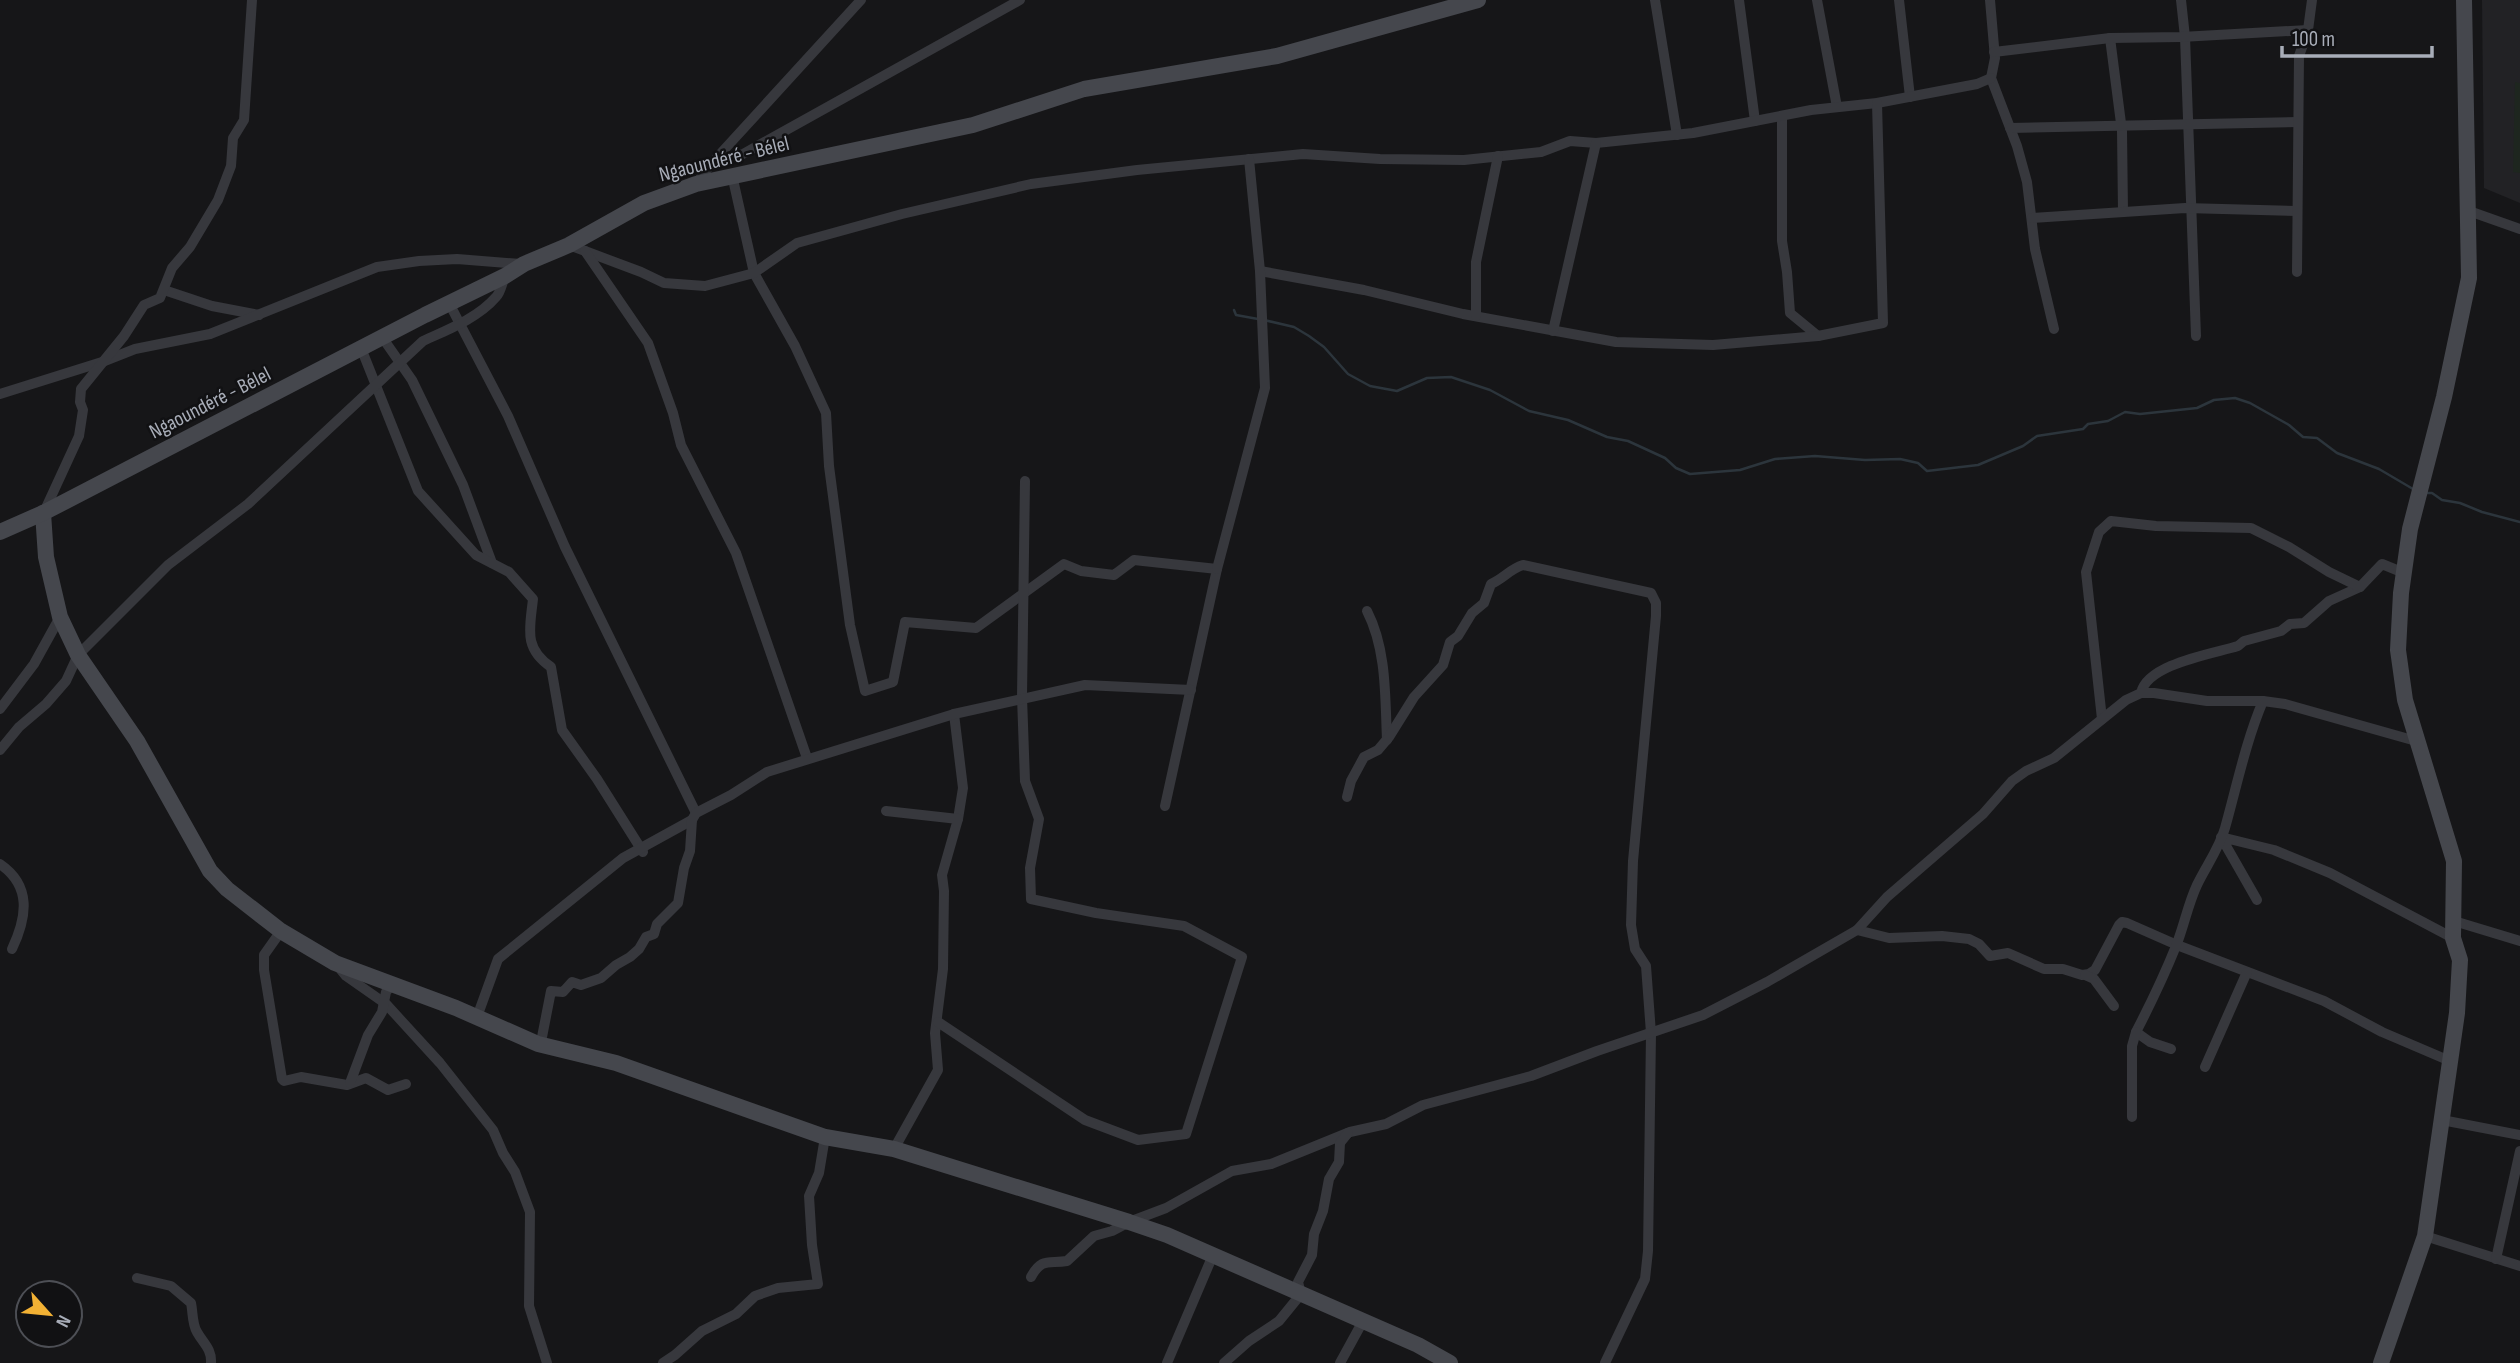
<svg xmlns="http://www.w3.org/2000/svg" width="2520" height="1363" font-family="'Sofia Sans Condensed',sans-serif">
	<rect width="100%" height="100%" fill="#161618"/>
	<polygon fill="#222225" points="2482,0 2520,0 2520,203 2484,188"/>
	<polygon fill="#1e261f" points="2515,82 2520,83 2520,173 2513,172"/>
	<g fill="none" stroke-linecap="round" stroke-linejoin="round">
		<g stroke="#2c353c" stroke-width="2.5">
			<polyline points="1234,310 1236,315 1258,319"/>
			<polyline points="1264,320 1294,327 1309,336 1324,347 1348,374 1370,386 1397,391 1427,378 1451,377 1490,390 1529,411 1568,420 1607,437 1628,441 1665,458 1676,468 1690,474 1740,470 1775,459 1815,456 1865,460 1900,459 1918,463 1927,471 1978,465 2023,446 2037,436 2083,429 2088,424 2108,421 2125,412 2140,414 2197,408 2214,400 2235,398 2250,403 2289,425 2303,437 2317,438 2337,453 2379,469 2413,489"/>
			<polyline points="2426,493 2432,493 2442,500 2460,503 2482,512 2520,522"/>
		</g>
		<g stroke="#37383d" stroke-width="10">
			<polyline points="1655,0 1677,135"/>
			<polyline points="1739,0 1755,121"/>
			<polyline points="1817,0 1837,107"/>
			<polyline points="1899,0 1910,97"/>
			<polyline points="1990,0 1995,58 1991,78 2017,146 2027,182 2035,249 2054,329"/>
			<polyline points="2181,0 2185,37 2196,336"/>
			<polyline points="2110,38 2122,131 2123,212"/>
			<polyline points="1994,52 2110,38 2181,37 2308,30"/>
			<polyline points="1782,116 1782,241 1787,272 1790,313 1818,336"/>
			<polyline points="2010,128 2298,122"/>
			<polyline points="711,164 743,154 1020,0"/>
			<polyline points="732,175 754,273 795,346 826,413 829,466 850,625 865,691 893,682 905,622 976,628 1064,564 1081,571 1114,575 1134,560 1217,569 1165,806"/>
			<polyline points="696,184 711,164 861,0"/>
			<polyline points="2469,211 2520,229"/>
			<polyline points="2032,218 2185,208 2297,211"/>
			<polyline points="569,245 641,272 664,283 705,286 754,273 797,243 902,214 1031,184 1137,170 1303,154 1380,159 1464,160 1541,152 1570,141 1596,143 1693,133 1811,110 1877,103 1977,84 1991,78"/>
			<polyline points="585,251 648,343 673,413 681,445 736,553 807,758"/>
			<polyline points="1260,271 1364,290 1463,314 1616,342 1713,345 1818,336 1883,323 1877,103"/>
			<polyline points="2297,272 2299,56 2308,30 2312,0"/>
			<polyline points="164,290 212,306 259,315"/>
			<polyline points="449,303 508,416 565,547 696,813"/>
			<polyline points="1476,316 1476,262 1498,156"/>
			<polyline points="1553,331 1596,143"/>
			<polyline points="382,337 412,380 463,485 492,563"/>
			<path d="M 361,348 L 418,491 L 476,555 L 509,572 L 533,599 C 530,628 523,648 551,667 L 562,730 L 597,779 L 643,852"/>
			<polyline points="0,394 102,362 135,349 210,334 377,267 419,261 457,259 521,264"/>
			<polyline points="44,512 79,436 83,410 80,402 81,389 124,336 144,305 160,298 172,268 190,247 218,200 231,166 233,138 244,120 252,0"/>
			<polyline points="1217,569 1265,388 1260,271 1249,159"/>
			<path d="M 1367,611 C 1387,650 1385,698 1387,740"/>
			<path d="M 2141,693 C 2147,664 2212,654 2238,646 L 2244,641 L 2281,631 L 2290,624 L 2304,623 L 2329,601 L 2360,587"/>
			<polyline points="0,709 34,664 60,617"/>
			<polyline points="954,714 963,788 958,819"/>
			<polyline points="2102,719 2086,572 2099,532 2111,521 2156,526 2251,528 2289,547 2329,572 2360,587 2382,564 2404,573"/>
			<path d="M 0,750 L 19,727 L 46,704 L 66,681 L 78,655 L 168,565 L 248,504 L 423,341 C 447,330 478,318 496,297 C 501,292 502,283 505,276"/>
			<path d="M 1347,797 L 1351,781 L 1364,757 L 1378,750 L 1389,737 L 1414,697 L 1443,665 L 1450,642 L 1458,636 L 1472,613 L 1484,603 L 1491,584 C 1504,578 1510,569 1523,565 L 1651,593 L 1656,603 L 1656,616 L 1633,861 L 1631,925 L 1635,949 L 1646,966 L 1651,1033 L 1648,1251 L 1645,1279 L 1605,1363"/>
			<polyline points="886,811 958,819 942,875 944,891 943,969 935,1033 938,1070 894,1149"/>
			<path d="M 0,864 C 32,886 27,917 12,949"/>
			<polyline points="2257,900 2221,837 2274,850 2330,873 2453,938"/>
			<polyline points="2454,921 2520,941"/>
			<polyline points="1857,930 1889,938 1942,936 1969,939 1979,944 1990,956 2008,953 2044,969 2063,969 2082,975 2089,974 2095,970 2119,925 2122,922 2127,923 2177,945 2324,1001 2382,1032 2450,1061"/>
			<polyline points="281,931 264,955 264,970 282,1079 284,1081 301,1077 347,1085 366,1078 388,1090 406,1084"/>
			<polyline points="337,965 346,976 386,1004 440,1063 493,1130 503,1153 515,1172 530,1212 529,1306 547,1363"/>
			<polyline points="2085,975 2094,979 2114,1006"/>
			<polyline points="477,1017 498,959 623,858 692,820"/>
			<polyline points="938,1022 1085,1120 1138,1140 1186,1134 1242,957 1184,926 1096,913 1031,899 1030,868 1039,819 1025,781 1022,697 1025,481"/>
			<polyline points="538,1044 542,1037 551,991 563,992 572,982 581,985 601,978 616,965 630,957 639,949 646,937 654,934 657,924 678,903 684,868 690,851 692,820 696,813 731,795 767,772 954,714 1085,685 1191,690"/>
			<path d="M 2171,1049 L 2150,1042 L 2136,1032 C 2151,1003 2164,976 2176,946 C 2184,926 2188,904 2197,885 C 2206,866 2219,849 2225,828 C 2237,785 2246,741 2263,701"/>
			<polyline points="2205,1067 2247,972"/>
			<polyline points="350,1083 368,1035 382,1012 386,992 392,984"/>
			<polyline points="2132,1117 2132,1046 2136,1032"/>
			<polyline points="2442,1120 2520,1135"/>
			<polyline points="2425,1236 2520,1266"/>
			<polyline points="2496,1259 2520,1151"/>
			<path d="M 1031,1277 C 1042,1257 1049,1264 1067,1261 L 1094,1236 L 1112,1231 L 1129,1222 L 1166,1208 L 1232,1171 L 1271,1164 L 1350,1132 L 1386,1124 L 1423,1105 L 1531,1076 L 1597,1051 L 1703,1015 L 1767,982 L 1857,930 L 1887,897 L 1983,814 L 2012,781 L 2026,771 L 2054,758 L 2126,700 L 2141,693 L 2154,693 L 2207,701 L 2263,701 L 2285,704 L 2416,741"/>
			<path d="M 137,1278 L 171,1286 L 191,1303 C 193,1312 192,1324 197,1332 C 203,1343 212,1349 211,1363"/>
			<polyline points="663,1363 675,1355 702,1331 736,1314 755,1296 778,1288 818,1284 812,1245 809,1196 819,1173 825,1137"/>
			<polyline points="1167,1363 1213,1255"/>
			<polyline points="1224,1363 1249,1341 1279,1321 1301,1294 1298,1282 1312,1255 1314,1234 1323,1211 1329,1179 1339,1162 1340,1143 1348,1133"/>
			<polyline points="1340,1363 1363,1321"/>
		</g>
		<g stroke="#45474d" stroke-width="16">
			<polyline points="43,513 46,557 60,617 78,655 137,741 210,871 227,889 281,931 335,963 456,1008 538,1044 616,1063 825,1137 894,1149 1129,1222 1167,1235 1418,1345 1450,1363"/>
			<polyline points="0,532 43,513 425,315 505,276 524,264 569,245 644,203 696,184 973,125 1084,89 1277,56 1478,0"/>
			<polyline points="2381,1363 2425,1236 2457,1013 2460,960 2453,938 2454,861 2405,700 2398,650 2401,593 2410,529 2444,397 2469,278 2464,0"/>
		</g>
	</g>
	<g text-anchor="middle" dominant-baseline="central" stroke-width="5" stroke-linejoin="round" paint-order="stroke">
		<g font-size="21" fill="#a8adb8" stroke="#111113">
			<text transform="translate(724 159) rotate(-14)">Ngaoundéré - Bélel</text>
			<text transform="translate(210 403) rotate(-27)">Ngaoundéré - Bélel</text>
		</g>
	</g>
	<g transform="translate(49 1314) rotate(117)"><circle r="33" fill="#111113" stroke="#4d4f55" stroke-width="2"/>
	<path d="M0-5L12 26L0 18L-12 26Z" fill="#f2b134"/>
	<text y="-10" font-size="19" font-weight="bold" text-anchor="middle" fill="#a8adb8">N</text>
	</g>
	<path d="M2282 46v10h150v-10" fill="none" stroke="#a8adb8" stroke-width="3.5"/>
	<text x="2292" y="46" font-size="21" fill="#a8adb8" stroke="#111113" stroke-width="5" paint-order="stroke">100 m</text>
</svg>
